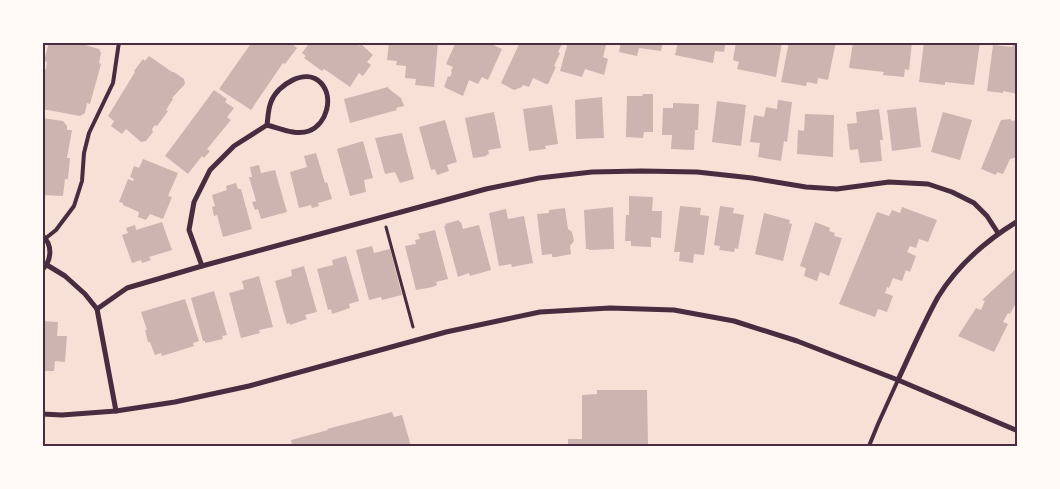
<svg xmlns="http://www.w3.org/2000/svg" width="1060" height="489" font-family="Inter,sans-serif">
	<rect width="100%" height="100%" fill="#f7e1d7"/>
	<g fill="#ccb4b1">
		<polygon points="49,42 75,42 99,49 101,53 99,63 101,64 90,104 87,103 85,113 80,116 42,109 42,74 44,69 46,69 47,62 44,61"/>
		<polygon points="252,42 290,42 297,48 285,64 283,63 251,110 219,89"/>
		<polygon points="310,42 356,42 360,46 361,44 373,55 367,62 371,65 363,76 359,73 350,87 330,73 324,69 322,71 304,58 306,56 302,53"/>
		<polygon points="389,42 438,42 434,87 415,85 416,79 405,78 406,66 396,65 397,61 387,60"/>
		<polygon points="456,42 474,42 477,44 478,42 487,42 502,49 488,80 482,77 478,84 469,80 463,96 444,87 448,76 450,77 452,72 451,71 453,67 446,64"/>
		<polygon points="520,42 563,42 558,52 560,53 554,66 556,67 548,84 546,84 533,78 529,87 523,85 522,87 514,90 501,83"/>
		<polygon points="568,42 604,42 604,45 606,45 603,57 608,59 604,75 585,69 582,77 560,71"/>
		<polygon points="621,42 663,42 661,51 639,48 637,56 619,52"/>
		<polygon points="678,42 726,42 724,52 715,51 713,63 675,55"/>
		<polygon points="736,42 782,42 776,77 737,69 739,62 733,60"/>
		<polygon points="789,42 836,42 828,80 818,78 817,84 807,82 806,86 781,82"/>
		<polygon points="853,42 912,42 909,70 905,69 904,77 883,75 884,72 849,68"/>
		<polygon points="924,42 980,42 974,85 945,82 945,85 919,82"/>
		<polygon points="993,45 1012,47 1013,45 1018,46 1018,94 1003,91 1003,93 987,91"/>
		<polygon points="149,56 172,72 174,72 184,79 185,84 172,98 173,99 166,110 168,111 157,126 155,125 152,129 153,132 146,141 141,142 126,129 122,134 111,126 114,121 108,116 135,72 134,71 143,59 145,61"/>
		<polygon points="388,87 389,89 401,98 404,106 396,108 397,110 350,123 344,99"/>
		<polygon points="214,90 227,99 225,102 234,108 227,117 231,120 207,149 210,151 204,158 202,156 188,174 165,156"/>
		<polygon points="643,94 653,94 653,132 644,132 643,138 626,137 627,96 642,96"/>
		<polygon points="602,97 604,138 576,139 575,100"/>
		<polygon points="778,100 792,102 787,142 784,141 781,161 758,157 760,143 750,142 754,115 764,117 766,107 777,109"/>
		<polygon points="717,101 746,105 741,146 712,142"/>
		<polygon points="673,103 699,104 698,130 695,130 694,150 671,149 672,135 662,135 663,108 673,108"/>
		<polygon points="552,105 558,144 545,146 546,149 529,151 523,109"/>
		<polygon points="916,107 921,147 892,151 887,110"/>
		<polygon points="879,109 883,140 880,140 882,161 860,163 858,149 850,150 847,124 857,123 856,112"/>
		<polygon points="494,112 501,148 488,150 489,154 486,155 487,156 473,158 465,118"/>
		<polygon points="943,112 972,120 960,160 931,152"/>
		<polygon points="805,114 834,115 833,157 797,154 798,130 804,131"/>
		<polygon points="42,118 63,121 67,126 67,130 72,130 67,158 70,158 68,179 65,179 63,196 42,195"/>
		<polygon points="1011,119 1011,121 1018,120 1018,157 1010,159 1003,174 997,172 996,175 981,169 1001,120"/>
		<polygon points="445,120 457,162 447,165 449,171 437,175 435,169 431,170 419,127"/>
		<polygon points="402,133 414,179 400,183 395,172 385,174 375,138"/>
		<polygon points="363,141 373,178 364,180 366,192 350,196 337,149"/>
		<polygon points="316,153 325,183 327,182 332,199 318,203 319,206 312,208 311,205 299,208 290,172 307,167 304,156"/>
		<polygon points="143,159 178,173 168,196 172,197 163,219 150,214 146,220 138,217 139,212 123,205 123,203 119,202 128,179 133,181 134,179 130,177 134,166 139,168"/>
		<polygon points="259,165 261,173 275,170 287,212 261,219 258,209 255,210 252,202 256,201 249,177 252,177 250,167"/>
		<polygon points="236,183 238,189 241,189 252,229 223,237 217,215 214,216 212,207 215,206 212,195 227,190 226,186"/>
		<polygon points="629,196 653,197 652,211 662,211 661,238 651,237 651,247 631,246 631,241 625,241 626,215 629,215"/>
		<polygon points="680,206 701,208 700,215 709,216 704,255 694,254 693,263 679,261 680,252 674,252"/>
		<polygon points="720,206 734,208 733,213 744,215 738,249 735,248 734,252 719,250 720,246 714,245"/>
		<polygon points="613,207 614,249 589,250 589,249 586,249 584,210"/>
		<polygon points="902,207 937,220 928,242 919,239 916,248 910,246 907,252 916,256 910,272 906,270 902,281 893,278 889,288 887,287 885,293 893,296 887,312 878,309 875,317 839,304 877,212 889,216 892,210 900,213"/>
		<polygon points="565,208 568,229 572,232 574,241 570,246 571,254 556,257 552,257 552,254 542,255 537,214 549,213 549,210"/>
		<polygon points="506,209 508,219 524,216 533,263 512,267 511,264 499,266 489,213"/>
		<polygon points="764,213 790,220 789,223 792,224 783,261 755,254"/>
		<polygon points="459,220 459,222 461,222 463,229 479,225 491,270 470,276 469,273 458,277 444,226 446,226 445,224"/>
		<polygon points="162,222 172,250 149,257 151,260 142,263 141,260 132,263 122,235 128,233 126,228 135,225 136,230"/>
		<polygon points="815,222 830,228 829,231 835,233 834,236 842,238 829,276 820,272 817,281 804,276 806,268 800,266"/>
		<polygon points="435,230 448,279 436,282 437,285 433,287 416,290 405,246 416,244 415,240 420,239 418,234"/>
		<polygon points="372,246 374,253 390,249 402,295 382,300 381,297 369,300 356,250"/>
		<polygon points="346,256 359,301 349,304 350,308 332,314 331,309 328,310 317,269 333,265 332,260"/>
		<polygon points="304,266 317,312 305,315 307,319 290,325 290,323 287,324 275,281 292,276 291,270"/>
		<polygon points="1018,267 1018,299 1010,314 1008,313 1003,322 1008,324 994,352 958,336 976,308 981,310 985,301 982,300"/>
		<polygon points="259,276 273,327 259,330 260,333 241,338 229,293 244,289 242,281"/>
		<polygon points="214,291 227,335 222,336 223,339 205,343 205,341 203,341 191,298"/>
		<polygon points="185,299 199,341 193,343 194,346 162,356 161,353 155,355 150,342 148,342 145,330 147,330 141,312"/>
		<polygon points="42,321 58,322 57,336 67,336 65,362 55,361 54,371 42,371"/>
		<polygon points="597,390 647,390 648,446 568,446 568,439 582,439 582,395 597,394"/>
		<polygon points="392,412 394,417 402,415 411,446 292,446 291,440 328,430 327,429"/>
	</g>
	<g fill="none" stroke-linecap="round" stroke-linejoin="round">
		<polyline stroke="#4a2c40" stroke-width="3" points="386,227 413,327"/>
		<g stroke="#4a2c40" stroke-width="4">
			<polyline points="46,238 56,230 74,206 82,181 84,153 89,133 113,83 119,42"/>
			<polyline points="869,446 878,424 898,380"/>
		</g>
		<g stroke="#4a2c40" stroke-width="5">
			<path d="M 42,235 C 53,245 52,260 42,270"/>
			<polyline points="47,265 65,276 85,294 97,309 116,411"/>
			<path d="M 202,266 L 189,230 L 194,202 L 210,170 L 234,146 L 267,125 C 279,128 296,136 309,131 C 327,124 334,97 321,83 C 306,67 277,85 271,102 C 268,109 268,118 267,125"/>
			<polyline points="97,309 127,288 202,266 486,189 539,178 592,172 641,171 697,172 752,178 806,187 837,189 889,182 928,184 952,192 974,203 987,216 998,233"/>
			<path d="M 898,380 C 911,352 923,324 938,297 C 957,266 987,240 1018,221"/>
			<polyline points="42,414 62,415 116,411 175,402 249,386 446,332 540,312 610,308 674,310 734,321 797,341 898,380 1018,431"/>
		</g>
	</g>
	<rect width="1060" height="489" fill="none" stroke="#fffaf5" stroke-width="88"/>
	<rect x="44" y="44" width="972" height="401" fill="none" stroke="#4a2c40" stroke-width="2"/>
</svg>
